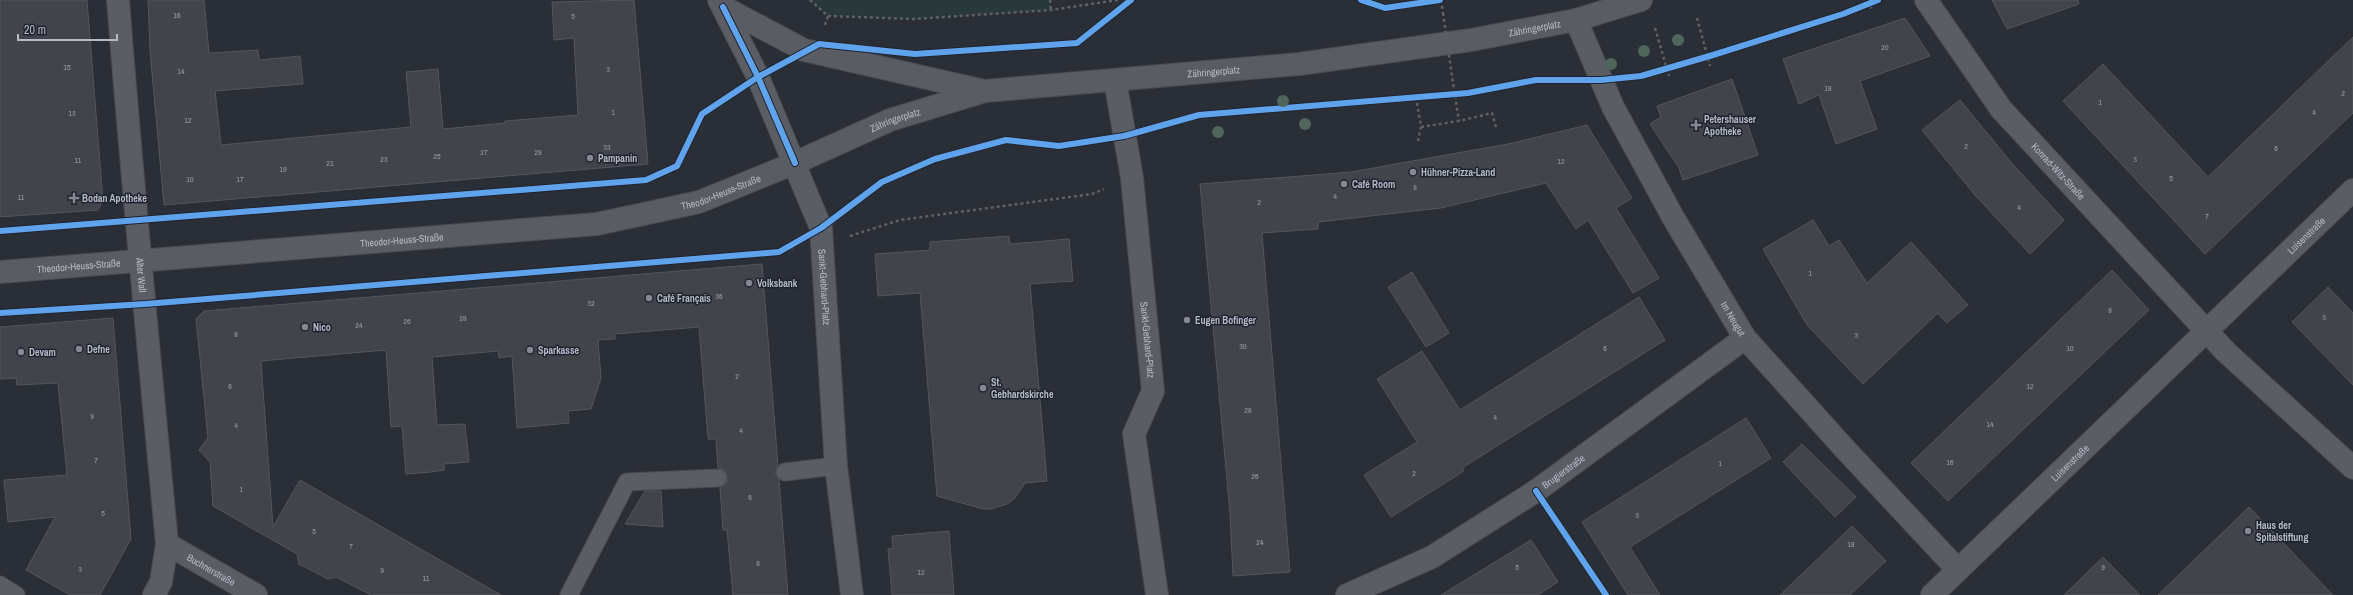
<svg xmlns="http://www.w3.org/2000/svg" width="2353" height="595" font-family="'Archivo Narrow',sans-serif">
	<rect width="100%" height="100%" fill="#2a2e36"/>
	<polygon fill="#29383b" points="810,0 1050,0 1051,10 914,19 828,16"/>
	<g fill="#41454b" stroke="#52565d">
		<polygon points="0,0 87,0 103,201 98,210 0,217"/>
		<polygon points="148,0 204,0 209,53 258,50 259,60 300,56 303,84 215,91 221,145 411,127 406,72 438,69 443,129 505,123 505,121 578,115 574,38 554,40 552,2 634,0 648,164 164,205 150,51"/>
		<polygon points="1992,0 2078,0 2079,4 2007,29"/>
		<polygon points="1905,18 1930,56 1860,81 1877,129 1836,144 1819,95 1799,104 1783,59"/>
		<polygon points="2353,37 2353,113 2205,254 2063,101 2103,64 2208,177"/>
		<polygon points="1732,79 1758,155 1683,180 1679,168 1650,124 1661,117 1657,106"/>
		<polygon points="1960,100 2010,161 2064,220 2030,254 1974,194 1922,130"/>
		<polygon points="1587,125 1632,198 1616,208 1659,278 1633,293 1588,220 1576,229 1546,183 1441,208 1318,222 1318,229 1262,233 1290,572 1233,576 1230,513 1200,184 1351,172 1508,144"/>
		<polygon points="1813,220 1829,246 1839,240 1867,283 1911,242 1968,305 1947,323 1938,313 1863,384 1807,325 1763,249"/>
		<polygon points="1009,236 1010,244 1069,239 1073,281 1030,284 1047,481 1025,483 1015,498 1007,504 991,509 983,509 937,496 920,293 878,296 875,254 930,250 930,242"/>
		<polygon points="762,264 778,465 775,473 779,480 788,595 733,595 727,530 723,530 720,488 727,483 728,477 723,469 718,468 716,439 708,439 699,327 615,334 615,339 598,340 601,378 591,409 568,411 569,423 517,428 512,356 499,358 498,351 432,357 437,425 465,424 469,462 444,464 444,470 431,472 406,474 402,426 391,427 386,350 261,361 273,527 300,480 501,595 371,595 336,577 328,579 299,564 297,554 213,506 210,462 199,450 208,438 196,319 204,311"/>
		<polygon points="2112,270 2149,310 1948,501 1911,463"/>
		<polygon points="1412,272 1449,333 1426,347 1388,287"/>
		<polygon points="2328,287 2353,313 2353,385 2292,322"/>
		<polygon points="1639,297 1665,340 1462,468 1464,471 1391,517 1364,475 1417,442 1377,379 1422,351 1460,410"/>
		<polygon points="113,318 131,539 100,595 70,595 26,570 55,517 8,522 4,480 67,475 58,383 17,385 16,378 0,379 0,327"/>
		<polygon points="1746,418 1771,458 1630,547 1660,595 1628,595 1582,522"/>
		<polygon points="1802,444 1856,497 1835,517 1783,462"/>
		<polygon points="645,491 661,491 663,527 625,524"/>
		<polygon points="2249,507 2333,595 2158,595"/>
		<polygon points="1852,526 1886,561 1850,595 1780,595"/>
		<polygon points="949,531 954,595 892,595 888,549 893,548 892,536"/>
		<polygon points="1531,540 1558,582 1538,595 1441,595"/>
		<polygon points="2103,557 2140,595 2064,595"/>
	</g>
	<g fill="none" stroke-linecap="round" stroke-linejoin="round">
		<g stroke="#484b50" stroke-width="19">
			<g id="service">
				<polyline points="785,472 836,466"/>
				<polyline points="0,585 16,595"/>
				<polyline points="569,595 627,482 718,478"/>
			</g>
		</g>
		<g stroke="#484b50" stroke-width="24">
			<g id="minor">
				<path id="s1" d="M 118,0 C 132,182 150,363 167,544 L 161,582 L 154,595"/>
				<path id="s2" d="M 719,0 L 758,77 L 821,228 L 836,466 L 852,595"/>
				<path id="s3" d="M 1926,0 L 2001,109 L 2226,352 L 2353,468"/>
				<path id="s4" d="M 1576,20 L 1613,107 L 1674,219 L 1745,338 L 1844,448 L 1958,570"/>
				<path id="s5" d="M 1115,80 L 1132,178 L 1153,391 L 1134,434 L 1157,595"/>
				<path id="s6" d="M 167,544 L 256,595"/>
				<path id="s7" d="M 1347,595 L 1432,557 L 1536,491 L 1745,338"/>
				<path id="s8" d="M 1932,595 L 2353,190"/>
			</g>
		</g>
		<g stroke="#484b53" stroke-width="24">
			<g id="secondary">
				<polyline points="723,7 804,50 984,91"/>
				<path id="s9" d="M 0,272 L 597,224 L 699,202 L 795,163 L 890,120 L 985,91 L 1299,64 L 1471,40 L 1576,20 L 1641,0"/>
			</g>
		</g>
		<g stroke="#5e6167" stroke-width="2.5" stroke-dasharray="3 3" stroke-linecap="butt">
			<polyline points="810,0 828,16 914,19 1051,10 1118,0"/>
			<polyline points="1050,0 1051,10"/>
			<polyline points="1441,0 1443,13"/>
			<polyline points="1868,0 1872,10"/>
			<polyline points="1697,18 1710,66"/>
			<polyline points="825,25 828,16"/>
			<polyline points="1655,28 1669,76"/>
			<polyline points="1454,90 1459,121"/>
			<polyline points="1416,97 1421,127 1418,141"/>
			<polyline points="1421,127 1459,121 1492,113 1496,127"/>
			<polyline points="850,236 900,220 1092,194 1104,189"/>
			<polyline points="779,252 794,248"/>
		</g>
		<use href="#service" stroke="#5a5d64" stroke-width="17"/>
		<use href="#minor" stroke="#5a5d64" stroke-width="22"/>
		<use href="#secondary" stroke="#595c62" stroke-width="22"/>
		<polyline stroke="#5e6167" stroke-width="2.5" stroke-dasharray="3 3" stroke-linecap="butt" points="1443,13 1454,90"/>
		<g stroke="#1f242f" stroke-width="8">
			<g id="cycleway">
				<polyline points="1361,0 1385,8 1440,0"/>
				<polyline points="723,7 758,77 795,163"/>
				<polyline points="0,231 646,180 677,166 702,114 758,77 819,44 915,54 1077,43 1131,0"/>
				<polyline points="0,313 145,304 779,252 821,228 882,182 935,159 1006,140 1059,146 1124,136 1199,115 1468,93 1536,80 1601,80 1641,76 1713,55 1843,14 1878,0"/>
				<polyline points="1536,491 1606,595"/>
			</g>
		</g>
		<use href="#cycleway" stroke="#60a3ed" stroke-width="6"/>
	</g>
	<g fill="#50665c">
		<circle cx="1678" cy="40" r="6"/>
		<circle cx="1644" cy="51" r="6"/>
		<circle cx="1611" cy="64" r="6"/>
		<circle cx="1283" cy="101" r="6"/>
		<circle cx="1305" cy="124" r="6"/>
		<circle cx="1218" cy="132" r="6"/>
	</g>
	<g fill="#848994" stroke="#1f242f" stroke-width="1.5">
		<path d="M1694 119h4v4h4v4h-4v4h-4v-4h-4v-4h4z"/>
		<circle cx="590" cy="158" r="4"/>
		<circle cx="1413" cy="172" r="4"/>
		<circle cx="1344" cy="184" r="4"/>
		<path d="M72 192h4v4h4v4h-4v4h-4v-4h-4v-4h4z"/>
		<circle cx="749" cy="283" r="4"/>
		<circle cx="649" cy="298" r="4"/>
		<circle cx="1187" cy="320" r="4"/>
		<circle cx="305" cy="327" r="4"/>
		<circle cx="79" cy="349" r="4"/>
		<circle cx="530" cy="350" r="4"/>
		<circle cx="21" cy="352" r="4"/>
		<circle cx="983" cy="388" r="4"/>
		<circle cx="2248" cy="531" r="4"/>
	</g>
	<g text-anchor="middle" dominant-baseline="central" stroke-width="3" stroke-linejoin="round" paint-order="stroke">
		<g font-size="8" fill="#989da7">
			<text x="177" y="15">16</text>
			<text x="573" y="16">5</text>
			<text x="1885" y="47">20</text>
			<text x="67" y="67">15</text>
			<text x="608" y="69">3</text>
			<text x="181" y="71">14</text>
			<text x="1828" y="88">18</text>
			<text x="2343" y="93">2</text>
			<text x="2100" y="102">1</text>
			<text x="613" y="112">1</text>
			<text x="2314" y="112">4</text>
			<text x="72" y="113">13</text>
			<text x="188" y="120">12</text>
			<text x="1966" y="146">2</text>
			<text x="607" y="147">33</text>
			<text x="2276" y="148">6</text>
			<text x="484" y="152">27</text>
			<text x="538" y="152">29</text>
			<text x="437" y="156">25</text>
			<text x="384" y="159">23</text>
			<text x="2135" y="159">3</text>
			<text x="78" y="160">11</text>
			<text x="1561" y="161">12</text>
			<text x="330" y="163">21</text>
			<text x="283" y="169">19</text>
			<text x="2171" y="178">5</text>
			<text x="190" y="179">10</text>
			<text x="240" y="179">17</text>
			<text x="1415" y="187">8</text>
			<text x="1335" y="196">4</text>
			<text x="21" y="197">11</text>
			<text x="1259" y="202">2</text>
			<text x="2019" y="207">4</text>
			<text x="2207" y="216">7</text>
			<text x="1810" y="273">1</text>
			<text x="719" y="296">36</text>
			<text x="591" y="303">32</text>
			<text x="2110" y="310">8</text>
			<text x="2324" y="317">3</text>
			<text x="463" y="318">28</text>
			<text x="407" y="321">26</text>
			<text x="359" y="325">24</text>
			<text x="236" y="334">8</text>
			<text x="1856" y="335">3</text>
			<text x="1243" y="346">30</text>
			<text x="1605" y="348">6</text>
			<text x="2070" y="348">10</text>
			<text x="737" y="376">2</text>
			<text x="230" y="386">6</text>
			<text x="2030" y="386">12</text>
			<text x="1248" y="410">28</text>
			<text x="92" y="416">9</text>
			<text x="1495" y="417">4</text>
			<text x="1990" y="424">14</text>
			<text x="236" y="425">4</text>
			<text x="741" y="430">4</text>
			<text x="96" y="460">7</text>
			<text x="1950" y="462">16</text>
			<text x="1720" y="463">1</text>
			<text x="1414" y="473">2</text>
			<text x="1255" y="476">26</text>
			<text x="241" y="489">1</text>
			<text x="750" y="497">6</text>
			<text x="103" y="513">5</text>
			<text x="1637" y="515">3</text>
			<text x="314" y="531">5</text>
			<text x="1260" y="542">24</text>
			<text x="1851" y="544">18</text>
			<text x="351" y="546">7</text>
			<text x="758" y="563">8</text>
			<text x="1517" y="567">5</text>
			<text x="2103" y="567">9</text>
			<text x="80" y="569">3</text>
			<text x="382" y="570">9</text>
			<text x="921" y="572">12</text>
			<text x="426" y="578">11</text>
		</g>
		<g font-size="10" fill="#b5bac6" stroke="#1f242f">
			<text stroke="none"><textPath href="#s9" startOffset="1564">Zähringerplatz</textPath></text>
			<text stroke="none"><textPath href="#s9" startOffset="1240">Zähringerplatz</textPath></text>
			<text stroke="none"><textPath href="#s9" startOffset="916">Zähringerplatz</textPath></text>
			<text stroke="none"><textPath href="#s3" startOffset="217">Konrad-Witz-Straße</textPath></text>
			<text stroke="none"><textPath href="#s9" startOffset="727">Theodor-Heuss-Straße</textPath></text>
			<text stroke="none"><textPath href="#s8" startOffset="519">Luisenstraße</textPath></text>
			<text stroke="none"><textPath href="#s9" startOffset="403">Theodor-Heuss-Straße</textPath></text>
			<text stroke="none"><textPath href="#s9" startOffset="79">Theodor-Heuss-Straße</textPath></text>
			<text stroke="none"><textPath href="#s1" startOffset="276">Alter Wall</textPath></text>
			<text stroke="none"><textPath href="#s2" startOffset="309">Sankt-Gebhard-Platz</textPath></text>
			<text stroke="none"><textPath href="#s4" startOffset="338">Im Neugut</textPath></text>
			<text stroke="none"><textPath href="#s5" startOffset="262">Sankt-Gebhard-Platz</textPath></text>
			<text stroke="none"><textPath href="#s8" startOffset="191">Luisenstraße</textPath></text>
			<text stroke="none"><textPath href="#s7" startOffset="250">Brugierstraße</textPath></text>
			<text stroke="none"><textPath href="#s6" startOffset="51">Buchnerstraße</textPath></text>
		</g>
		<g font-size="10" font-weight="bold" fill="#b5bac6" stroke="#1f242f" text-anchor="start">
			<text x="1704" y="119">Petershauser<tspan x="1704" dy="12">Apotheke</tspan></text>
			<text x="598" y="158">Pampanin</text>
			<text x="1421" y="172">Hühner-Pizza-Land</text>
			<text x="1352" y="184">Café Room</text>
			<text x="82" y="198">Bodan Apotheke</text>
			<text x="757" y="283">Volksbank</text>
			<text x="657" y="298">Café Français</text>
			<text x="1195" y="320">Eugen Bofinger</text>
			<text x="313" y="327">Nico</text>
			<text x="87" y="349">Defne</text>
			<text x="538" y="350">Sparkasse</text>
			<text x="29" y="352">Devam</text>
			<text x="991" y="382">St.<tspan x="991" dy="12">Gebhardskirche</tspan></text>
			<text x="2256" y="525">Haus der<tspan x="2256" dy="12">Spitalstiftung</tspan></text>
		</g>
	</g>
	<path d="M18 34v6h99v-6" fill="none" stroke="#b5bac6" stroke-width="2"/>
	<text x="24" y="34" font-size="12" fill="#b5bac6" stroke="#1f242f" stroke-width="3" paint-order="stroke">20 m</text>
</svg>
